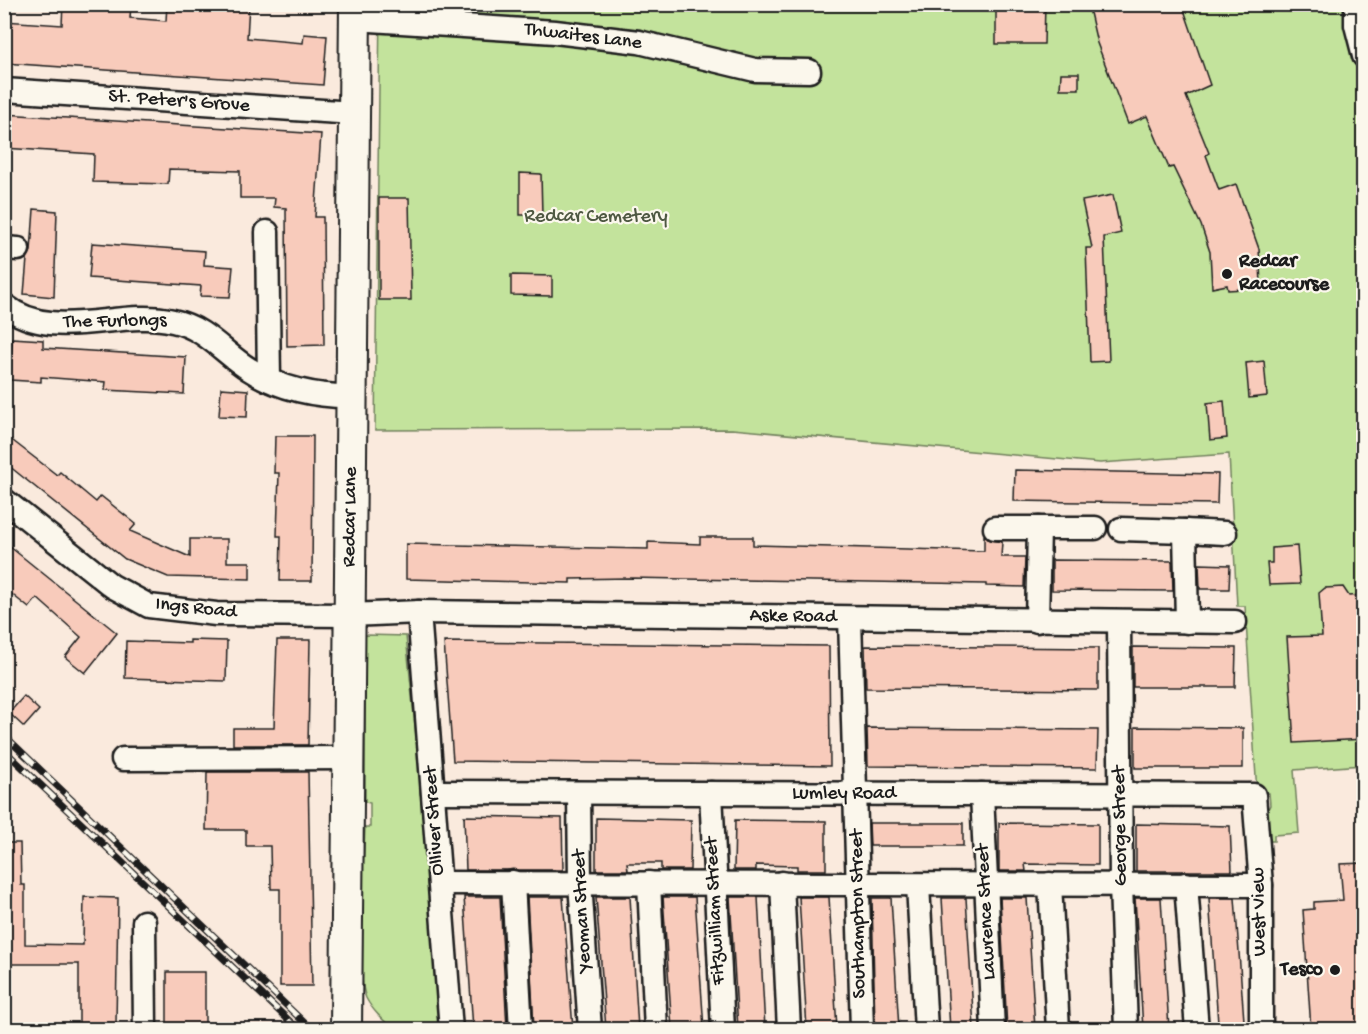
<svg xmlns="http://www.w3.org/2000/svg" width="1368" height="1034" font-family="'Gochi Hand',sans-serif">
	<rect width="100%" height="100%" fill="#faeadd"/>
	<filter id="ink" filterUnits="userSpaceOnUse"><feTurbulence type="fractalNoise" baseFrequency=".0167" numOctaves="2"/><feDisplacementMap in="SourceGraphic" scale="12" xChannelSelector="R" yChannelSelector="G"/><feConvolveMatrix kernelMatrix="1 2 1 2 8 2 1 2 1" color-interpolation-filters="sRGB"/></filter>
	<g filter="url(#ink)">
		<g fill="#c3e39c" stroke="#70805c" stroke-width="1.5">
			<polygon points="380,5 1363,5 1363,765 1294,770 1299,833 1274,835 1274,841 1262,841 1261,822 1270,805 1269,793 1257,793 1245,606 1237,606 1229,454 1100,463 732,429 375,430"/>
			<path d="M 365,635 L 406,636 L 445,1029 L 393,1029 C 383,1020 372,1010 366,998 C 355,972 364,861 365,827 L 370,827 L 370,803 L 365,802 Z"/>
		</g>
		<g fill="#f8cbbb" stroke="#1c1c1c" stroke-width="1.5">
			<polygon points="63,4 131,4 130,18 166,21 167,4 249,4 247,38 303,43 304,34 327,36 323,85 4,63 4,21 62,25"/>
			<polygon points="996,4 1045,4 1044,44 996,44"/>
			<polygon points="1088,4 1182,4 1210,85 1186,96 1209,153 1206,155 1219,190 1236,184 1259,249 1261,283 1243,285 1244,289 1228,290 1227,285 1212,288 1210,252 1201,225 1173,167 1169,168 1147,116 1128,124 1097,43"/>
			<polygon points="1061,73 1079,73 1079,89 1060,89"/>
			<polygon points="4,114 321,134 315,217 323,217 324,345 287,346 286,208 274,207 275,198 240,198 240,171 169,169 168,184 93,182 94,154 4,148"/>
			<polygon points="520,173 541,174 542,215 520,215"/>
			<polygon points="1113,195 1121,233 1104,237 1109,361 1090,362 1086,248 1092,248 1082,201"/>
			<polygon points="379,198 409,198 411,300 379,300"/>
			<polygon points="34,209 57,211 54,297 24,294 27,259 31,251"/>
			<polygon points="92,243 205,251 204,265 233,267 230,297 200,296 201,286 89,278"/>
			<polygon points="511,275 552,276 552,296 511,295"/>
			<polygon points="12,338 43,340 43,348 186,357 184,394 105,390 106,382 41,377 41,382 10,380"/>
			<polygon points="1264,361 1267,396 1249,398 1246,363"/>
			<polygon points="221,388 248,390 247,417 219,416"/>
			<polygon points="1224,401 1227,438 1210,440 1207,403"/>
			<polygon points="4,434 57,475 60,472 96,502 101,496 136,524 130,531 190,557 190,539 227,539 227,562 250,562 250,579 168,577 125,559 4,462"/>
			<polygon points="275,436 313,436 312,581 280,581 281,536 277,536 279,473 274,473"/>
			<polygon points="1015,470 1218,474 1217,504 1014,501"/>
			<polygon points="984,536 989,540 1002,542 1001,557 1025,557 1024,587 986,586 986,584 629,578 570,579 570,583 406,579 406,544 648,549 648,542 700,544 700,537 753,537 753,545 984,551"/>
			<polygon points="4,542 117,633 85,673 65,657 81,637 37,598 29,608 4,588"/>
			<polygon points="1297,546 1300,584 1269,585 1267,563 1272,563 1272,548"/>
			<polygon points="1052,560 1172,561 1173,591 1052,590"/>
			<polygon points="1199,564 1230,565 1229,589 1200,589"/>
			<polygon points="1343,587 1349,596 1364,595 1364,739 1294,743 1287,637 1322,636 1319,593 1325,588"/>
			<polygon points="190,640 227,641 226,681 125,678 126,641 190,643"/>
			<polygon points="277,640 310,640 308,745 233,745 233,728 274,728"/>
			<polygon points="444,642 829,646 830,766 453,761"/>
			<polygon points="865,646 1098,648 1098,690 866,688"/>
			<polygon points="1133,647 1236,648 1235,687 1133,687"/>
			<polygon points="24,696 39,710 24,727 9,713"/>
			<polygon points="1135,727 1243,728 1243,768 1135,768"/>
			<polygon points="867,728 1098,730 1097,768 868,766"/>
			<polygon points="207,772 308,772 312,986 280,986 280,889 271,889 270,846 246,846 246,830 206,830"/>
			<polygon points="464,816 562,818 563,870 466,870"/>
			<polygon points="596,818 691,820 690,870 661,870 661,863 627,863 628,870 596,870"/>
			<polygon points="735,820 826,821 826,870 797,870 797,866 756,865 756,870 734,870"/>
			<polygon points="869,823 963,823 963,846 870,846"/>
			<polygon points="999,823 1098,824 1098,865 1025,864 1026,871 999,871"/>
			<polygon points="1136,824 1230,826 1232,871 1136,871"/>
			<polygon points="4,843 20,843 21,885 25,885 25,944 83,945 84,897 118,898 116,1024 79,1024 79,964 4,964"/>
			<polygon points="1364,863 1364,1029 1311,1029 1303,910 1314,909 1314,902 1343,900 1340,864"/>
			<polygon points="464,897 500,897 507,1029 473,1029"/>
			<polygon points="527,897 563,897 573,1029 534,1029"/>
			<polygon points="596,897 630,897 638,1029 606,1029"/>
			<polygon points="663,897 695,897 704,1029 672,1029"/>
			<polygon points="730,897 758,897 765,1029 738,1029"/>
			<polygon points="799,897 829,897 837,1029 807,1029"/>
			<polygon points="872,898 891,898 899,1029 875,1029"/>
			<polygon points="942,898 966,898 974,1029 950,1029"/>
			<polygon points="1000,898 1027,898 1035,1029 1007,1029"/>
			<polygon points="1135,898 1161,898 1169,1029 1143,1029"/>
			<polygon points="1209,898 1235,898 1244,1021 1218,1023"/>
			<rect x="167" y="972" width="38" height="57"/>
		</g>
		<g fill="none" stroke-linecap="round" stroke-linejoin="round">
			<g stroke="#1c1c1c" stroke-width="27">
				<g id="minor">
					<polyline points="1356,4 1356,25 1364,56"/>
					<polyline points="355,19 555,32 639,42 755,70 809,71"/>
					<polyline points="4,90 354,113"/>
					<polyline points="267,232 269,380"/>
					<polyline points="4,248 18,249"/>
					<path d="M 4,305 C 53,344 119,308 173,321 C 206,328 222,352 249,369 C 279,389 318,397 353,396"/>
					<polyline points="4,500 112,586 149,606 216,614 350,615 419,612 1235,622"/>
					<polyline points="995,528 1095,528"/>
					<polyline points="1121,529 1185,531"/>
					<polyline points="419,612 451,1030"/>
					<polyline points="850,618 862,1030"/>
					<polyline points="1037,621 1039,528"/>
					<polyline points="1119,622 1121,884 1126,1030"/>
					<polyline points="1187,622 1185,531 1225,533"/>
					<polyline points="123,759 348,758"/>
					<polyline points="433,792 1254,795 1261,885 1261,1030"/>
					<polyline points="579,793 580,882 590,1030"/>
					<polyline points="711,793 723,1030"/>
					<polyline points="982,794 993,1030"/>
					<polyline points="513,882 521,1030"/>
					<polyline points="440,883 1261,885"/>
					<polyline points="649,883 656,1030"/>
					<polyline points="782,883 789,1030"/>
					<polyline points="1050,884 1058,1030"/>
					<polyline points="1186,884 1197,1030"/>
					<polyline points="918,885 926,1030"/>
					<polyline points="144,922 145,1030"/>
				</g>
			</g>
			<g stroke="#1c1c1c" stroke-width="34">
				<polyline id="major" points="346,1030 355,4"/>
			</g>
			<use href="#minor" stroke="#fbf7ec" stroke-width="22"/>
			<use href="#major" stroke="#fbf7ec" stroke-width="30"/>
			<g stroke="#1c1c1c" stroke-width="7">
				<g id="rail">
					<polyline points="4,735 312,1030"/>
					<polyline points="4,750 299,1030"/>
				</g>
			</g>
			<use href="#rail" stroke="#fbf7ec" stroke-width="4.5" stroke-dasharray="14" stroke-linecap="butt"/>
		</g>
	</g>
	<g fill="#1c1c1c" stroke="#fbf7ec" stroke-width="2">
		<circle cx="1227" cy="274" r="6"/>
		<circle cx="1335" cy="970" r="6"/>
	</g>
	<g text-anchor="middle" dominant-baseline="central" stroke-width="4.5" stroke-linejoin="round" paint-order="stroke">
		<g font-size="20" fill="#1c1c1c" stroke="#fbf7ec">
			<text transform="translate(583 37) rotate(7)">Thwaites Lane</text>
			<text transform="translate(179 102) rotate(4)">St. Peter's Grove</text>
			<text transform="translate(115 322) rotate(-1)">The Furlongs</text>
			<text transform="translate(351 517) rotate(-89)">Redcar Lane</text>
			<text transform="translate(196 609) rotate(6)">Ings Road</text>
			<text transform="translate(793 617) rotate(1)">Aske Road</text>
			<text x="844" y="794">Lumley Road</text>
			<text transform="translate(435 821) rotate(-94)">Olliver Street</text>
			<text transform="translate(1121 826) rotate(-91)">George Street</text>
			<text transform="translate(583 911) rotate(-93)">Yeoman Street</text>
			<text transform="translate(716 911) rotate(-93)">Fitzwilliam Street</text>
			<text transform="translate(987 912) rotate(-93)">Lawrence Street</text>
			<text transform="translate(1260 912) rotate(-91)">West View</text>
			<text transform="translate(859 914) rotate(-91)">Southampton Street</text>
		</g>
		<g font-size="20" fill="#4e5842" stroke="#fbf7ec">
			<text x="596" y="217">Redcar Cemetery</text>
		</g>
		<g font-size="20" font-weight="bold" fill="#1c1c1c" stroke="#fbf7ec" text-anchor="start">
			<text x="1239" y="262">Redcar<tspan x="1239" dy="23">Racecourse</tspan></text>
			<text x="1323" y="970" text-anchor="end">Tesco</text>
		</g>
	</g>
	<rect width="1368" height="1034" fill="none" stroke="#fbf7ec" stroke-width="24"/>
	<rect x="12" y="12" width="1344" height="1010" fill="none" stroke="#1c1c1c" stroke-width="2" filter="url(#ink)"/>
</svg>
